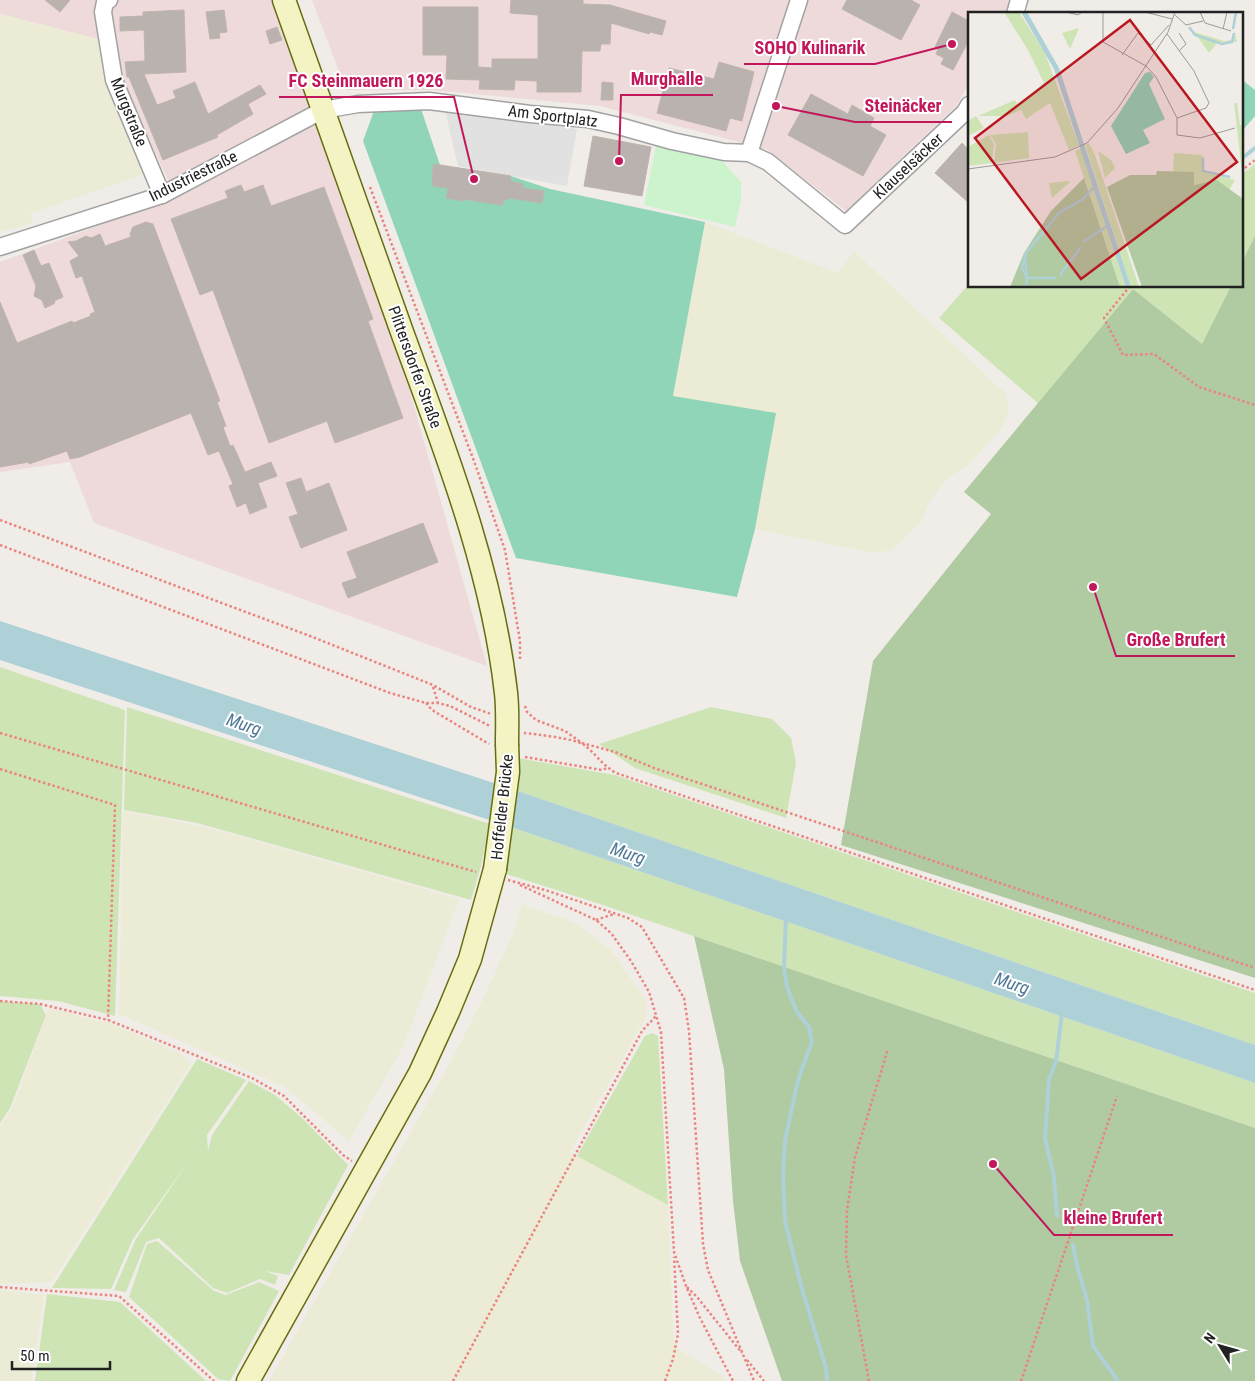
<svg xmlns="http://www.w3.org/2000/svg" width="1255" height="1381" font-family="'Roboto Condensed',sans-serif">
	<rect width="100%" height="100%" fill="#f0ede8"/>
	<g fill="#eedada">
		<polygon points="0,0 274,0 404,370 487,666 94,523 70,462 0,472 0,262 176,197 122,82 117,44 0,14"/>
		<polygon points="312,0 1010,0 1006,14 969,14 969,84 957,105 846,211 766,149 600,106 430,90 346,90"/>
	</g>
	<g fill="#ececd6">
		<polygon points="0,14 99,39 104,81 144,174 30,214 33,223 0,232"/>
		<polygon points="705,222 838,273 854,251 1006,394 1009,413 999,432 966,467 948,477 929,503 920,523 892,550 873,553 755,529 775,413 673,396"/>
		<polygon points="123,811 206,827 459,899 404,1045 349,1141 285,1087 119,1014"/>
		<polygon points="522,904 574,922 612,951 647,1002 646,1017 570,1152 668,1205 674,1346 724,1377 724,1381 269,1381 445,1072 483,999 514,931"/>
		<polygon points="49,1008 112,1024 181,1054 191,1064 52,1282 0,1284 0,1127 13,1107"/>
		<polygon points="0,1290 44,1295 31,1381 0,1381"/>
	</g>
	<g fill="#cee4b5">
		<polygon points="1255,164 1255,236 1241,264 1241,175"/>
		<polygon points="969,284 969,286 1231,286 1202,344 1133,289 1039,404 939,318"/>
		<polygon points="0,667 125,710 115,1016 58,1001 0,996"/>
		<polygon points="127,707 490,824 481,866 471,900 197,823 124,810"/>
		<polygon points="711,707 772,719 791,738 796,763 786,818 635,768 599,744"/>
		<polygon points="517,758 615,775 1255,993 1255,1045 515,790"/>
		<polygon points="511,827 1255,1083 1255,1128 600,904 503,873"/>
		<polygon points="0,1001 40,1004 46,1015 10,1108 0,1123"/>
		<polygon points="652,1033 658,1036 668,1205 577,1156 645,1036"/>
		<polygon points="197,1059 246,1080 207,1135 208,1151 212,1135 249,1081 275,1095 302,1118 348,1165 289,1275 265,1271 278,1276 275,1285 260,1279 227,1293 213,1288 159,1238 146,1242 126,1292 114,1290 136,1239 188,1162 133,1239 111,1289 52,1288"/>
		<polygon points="157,1241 214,1291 226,1295 259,1282 279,1291 230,1381 218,1379 129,1297 147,1244"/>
		<polygon points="47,1294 120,1302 206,1381 35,1381"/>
	</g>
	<g fill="#b0caa2">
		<polygon points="1255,236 1255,978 841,845 873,661 991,514 964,492 1133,289 1202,344 1231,286 1241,286 1241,264"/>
		<polygon points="694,936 1255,1128 1255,1381 782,1381 740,1261 733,1201 724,1069"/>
	</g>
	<polygon fill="#cbf4cc" points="656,146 722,161 741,182 741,200 735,227 644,205"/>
	<g fill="#90d5b7">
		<polygon points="1241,79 1255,90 1255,116 1241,132"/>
		<polygon points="420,106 440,165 511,176 550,189 705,222 673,396 776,413 755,529 737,597 516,558 363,141 375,108"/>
	</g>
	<polygon fill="#e1e1e1" points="445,111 577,129 567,186 458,166"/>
	<polygon fill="#aed1d8" points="0,621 515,790 1255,1045 1255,1083 511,827 0,660"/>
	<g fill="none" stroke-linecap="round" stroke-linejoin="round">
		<g stroke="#aed1d8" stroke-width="4">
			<polyline points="1241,159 1255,148"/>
			<polyline points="786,917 784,967 787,987 797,1012 809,1027 812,1042 801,1071 796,1089 785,1141 783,1176 785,1221 802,1289 826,1368 827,1381"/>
			<polyline points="1057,1216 1054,1177 1045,1138 1049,1079 1056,1062 1062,1013"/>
			<polyline points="1073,1245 1077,1266 1087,1300 1093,1346 1118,1381"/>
		</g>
	</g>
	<g fill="#b9b2ae" stroke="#c0b4ac">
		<polygon points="45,0 70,0 60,12"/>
		<polygon points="511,0 583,0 583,4 610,5 666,21 662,35 650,32 649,34 611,23 610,44 601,44 600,51 582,51 581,92 537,92 537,81 515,80 514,90 479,89 480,80 446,79 447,55 423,55 423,7 478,7 478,67 492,68 492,59 538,59 538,15 510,13"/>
		<polygon points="847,0 911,0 920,5 901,40 842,9"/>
		<polygon points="184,10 186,72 144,74 157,105 176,98 173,91 195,82 208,114 260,85 266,94 248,104 253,114 217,135 218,137 163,160 129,77 127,77 125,62 145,61 144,30 120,31 120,17 143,16 143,12"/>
		<polygon points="224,10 227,32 219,33 220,38 210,39 206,12"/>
		<polygon points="952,12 969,21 969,40 953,70 941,64 944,58 936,54 938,49 935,47"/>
		<polygon points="277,27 282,40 270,44 266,31"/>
		<polygon points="719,62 754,72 742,121 730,118 726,131 657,113 669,68 714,79"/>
		<polygon points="602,82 613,83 613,100 601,100"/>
		<polygon points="811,94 848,114 852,105 874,118 870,126 886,135 863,176 788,135"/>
		<polygon points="593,136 651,147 642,196 584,186"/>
		<polygon points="962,143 969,150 969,203 935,173"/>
		<polygon points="434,164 511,176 510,181 523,184 523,188 544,191 542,203 510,198 503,201 502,205 464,199 464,201 446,198 448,188 433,186 432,174"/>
		<polygon points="241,185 244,192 263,185 271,206 324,187 373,319 368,321 403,418 335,443 327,421 269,443 213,290 200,295 171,219 228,198 225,191"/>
		<polygon points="146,222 153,224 220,401 217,402 226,426 223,427 230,446 233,445 245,472 271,462 277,476 258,483 267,507 250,514 246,503 237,507 229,486 233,484 219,451 208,455 191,413 80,457 70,459 67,451 29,464 29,462 0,467 0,302 17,343 72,321 73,323 91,316 90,314 95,312 82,276 76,278 70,261 79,256 68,242 76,241 86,236 91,238 100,234 105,246 131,237 130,234 133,227"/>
		<polygon points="34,250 41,266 49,263 63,297 54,301 55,303 45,308 42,300 34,296 36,286 23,255"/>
		<polygon points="301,478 306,492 329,483 347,530 301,548 289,517 298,514 286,483"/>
		<polygon points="423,523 438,562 348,598 342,583 357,578 347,552"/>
	</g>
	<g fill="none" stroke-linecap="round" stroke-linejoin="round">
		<g stroke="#a2a2a2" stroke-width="19">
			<g id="minor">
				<polyline points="109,0 105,2 103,12 114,80 162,195"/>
				<polyline points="1015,14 1019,0"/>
				<polyline points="749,153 799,0"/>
				<polyline points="0,247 162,195 323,110 358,104 429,101 530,114 588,119 619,126 672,141 724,152 749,153 768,162 845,225 965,112 969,105"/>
			</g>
		</g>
		<g stroke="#686d12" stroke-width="25">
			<g id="secondary">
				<path d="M 284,0 C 324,111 362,222 402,332 C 445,450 492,568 506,693 C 508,710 507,727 507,744"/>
				<polyline points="248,1381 420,1073 448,1012 470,959 495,869"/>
			</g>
		</g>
		<g stroke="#eb847f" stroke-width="2.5" stroke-dasharray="2.5 2.5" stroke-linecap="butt">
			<polyline points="1241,171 1255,160"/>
			<polyline points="370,187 474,461 505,550 520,641 520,661"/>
			<polyline points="1130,286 1104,318 1123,355 1154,354 1199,387 1255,405"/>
			<polyline points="0,520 310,636 433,685 471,707 491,714"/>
			<polyline points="0,545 390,693 426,703 438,703 450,706 490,726"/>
			<polyline points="433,687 438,703"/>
			<polyline points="426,703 432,710 489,744"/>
			<polyline points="525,706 527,712 536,720 565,731 582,743 615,752 654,768 1255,968"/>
			<polyline points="0,733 476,872"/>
			<path d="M 524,733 C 536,734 574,739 583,744 C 595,753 603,766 616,773 L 1255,990"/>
			<polyline points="525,757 602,770 607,768"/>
			<polyline points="0,769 115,805 108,1020"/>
			<polyline points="508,880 545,890 628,918 642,927 684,998 689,1031 703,1244 708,1270 754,1381"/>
			<polyline points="520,885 596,920 611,933 631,961 649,992 661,1032 674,1252 686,1286 700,1318 733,1381"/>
			<polyline points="596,920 614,914"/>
			<polyline points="0,1001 40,1004 108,1020 252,1078 284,1096 343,1155 352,1161"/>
			<polyline points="0,1287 119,1296 214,1381"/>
			<polyline points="687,1287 697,1297 742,1353"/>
			<polyline points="747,1360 764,1381"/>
			<polyline points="453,1381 642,1031 656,1016"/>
			<polyline points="665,1381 673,1359 678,1334 674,1257"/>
			<polyline points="869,1381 846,1255 847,1210 855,1157 888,1049"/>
			<polyline points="1021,1381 1117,1096"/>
		</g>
		<use href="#minor" stroke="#fff" stroke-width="16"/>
		<use href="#secondary" stroke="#f3f3c3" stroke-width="22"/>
		<g stroke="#686d12" stroke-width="25" stroke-linecap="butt">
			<polyline id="secondary-bridge" points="495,869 508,772 507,744"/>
		</g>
		<use href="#secondary-bridge" stroke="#f3f3c3" stroke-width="22"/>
	</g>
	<g text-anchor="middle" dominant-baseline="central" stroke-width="4" stroke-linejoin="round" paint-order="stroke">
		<g font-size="16" fill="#212121" stroke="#fff">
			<text transform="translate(129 112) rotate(68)">Murgstraße</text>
			<text transform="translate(553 116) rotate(7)">Am Sportplatz</text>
			<text transform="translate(908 166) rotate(-43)">Klauselsäcker</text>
			<text transform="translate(193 176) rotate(-26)">Industriestraße</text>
			<text transform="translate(415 367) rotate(70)">Plittersdorfer Straße</text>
			<text transform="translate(502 807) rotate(-84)">Hoffelder Brücke</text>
		</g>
		<g font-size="18" font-style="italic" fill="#507897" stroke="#fff">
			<text transform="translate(244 724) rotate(19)">Murg</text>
			<text transform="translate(628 853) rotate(19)">Murg</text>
			<text transform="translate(1012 983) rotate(19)">Murg</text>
		</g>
	</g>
	<g transform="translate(968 12)">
		<rect width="275" height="275" fill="#f0ede8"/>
		<path d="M 36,0 L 51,0 L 77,41 L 111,133 L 101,138 L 82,91 L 58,107 L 53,98 L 39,104 L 10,104 L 47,88 L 50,93 L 76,71 L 60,38 ZM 222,14 L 226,20 L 256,29 L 265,28 L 267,21 L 269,30 L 250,30 L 241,41 ZM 111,16 L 102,37 L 94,21 ZM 266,91 L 269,91 L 272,113 L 275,113 L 275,169 ZM 8,104 L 16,116 L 0,124 L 0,109 ZM 60,120 L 61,146 L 26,151 L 28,132 L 22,123 ZM 21,123 L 26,132 L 24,151 L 0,154 L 0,135 ZM 121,131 L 127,143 L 171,275 L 163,275 L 117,133 ZM 113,136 L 158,275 L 152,275 L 107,139 ZM 130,139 L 143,148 L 147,156 L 137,166 ZM 206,141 L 233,143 L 236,145 L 235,160 L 267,168 L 261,178 L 249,169 L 226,173 L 205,160 ZM 101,169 L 102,170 L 84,186 L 81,171 Z" fill="#cee4b5"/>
		<path d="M 189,159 L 226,160 L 226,173 L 249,168 L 275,187 L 275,275 L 174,275 L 139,175 L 162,163 L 188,163 ZM 116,166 L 152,275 L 42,275 L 56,241 L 83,199 Z" fill="#b0caa2"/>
		<path d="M 182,60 L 186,65 L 181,72 L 197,107 L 175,118 L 182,131 L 158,142 L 143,114 L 177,61 Z" fill="#90d5b7"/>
		<path d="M 53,0 L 59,0 L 91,56 L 163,275 L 158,275 L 86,57 Z" fill="#aed1d8"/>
		<path fill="none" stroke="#aed1d8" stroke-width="2.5" d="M 221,15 L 227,23 L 254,32 L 264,30 L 266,21M 265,17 L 268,0M 235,146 L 235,159 L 262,165M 115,230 L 139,214M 57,243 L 54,256 L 59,266 L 58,275M 92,263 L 113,235M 88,266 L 59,266 L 57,242 L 92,200 L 114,188 L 127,174"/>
		<path fill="none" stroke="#9d9b98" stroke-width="1" d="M 98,0 L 110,3 L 114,0M 135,0 L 135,30 L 178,54 L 188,65 L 209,106 L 209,123 L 232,126 L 267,116M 177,0 L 204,7M 232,0 L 237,11 L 263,19M 207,3 L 218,13 L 235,9M 255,17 L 259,0M 211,21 L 218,32 L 211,39M 199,22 L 226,59 L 241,91 L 238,96 L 209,106M 154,43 L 170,21 L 183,33 L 201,13M 0,157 L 87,145 L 119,131 L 150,96 L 200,20 L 207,0"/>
		<path fill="#ba1720" fill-opacity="0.15" stroke="#ba1720" stroke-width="2.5" d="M 162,8 L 269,150 L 113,267 L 7,126 Z"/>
		<rect width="275" height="275" fill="none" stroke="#212121" stroke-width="2.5"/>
	</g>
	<path fill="none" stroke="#c2185b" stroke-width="2" d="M952 44L875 64H744M619 161L621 95H713M474 179L454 97H279M776 106L855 122H952M1093 587L1116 656H1235M993 1164L1054 1235H1173"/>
	<g fill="#c2185b" stroke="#fff" stroke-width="2">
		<circle cx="952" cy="44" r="5"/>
		<circle cx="619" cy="161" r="5"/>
		<circle cx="474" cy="179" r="5"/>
		<circle cx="776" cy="106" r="5"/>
		<circle cx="1093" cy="587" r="5"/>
		<circle cx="993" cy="1164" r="5"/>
	</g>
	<g font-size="18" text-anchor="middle" font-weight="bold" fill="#c2185b" stroke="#fff" stroke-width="4" stroke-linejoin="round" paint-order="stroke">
		<text x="810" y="54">SOHO Kulinarik</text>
		<text x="667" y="85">Murghalle</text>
		<text x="366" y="87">FC Steinmauern 1926</text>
		<text x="903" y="112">Steinäcker</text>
		<text x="1176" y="646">Große Brufert</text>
		<text x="1113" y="1224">kleine Brufert</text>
	</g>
	<g transform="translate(1220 1346) rotate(307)" stroke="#ffffff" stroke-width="4" paint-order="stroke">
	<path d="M0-4L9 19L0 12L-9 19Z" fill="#212121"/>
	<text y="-8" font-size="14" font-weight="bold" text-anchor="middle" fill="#212121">N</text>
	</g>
	<path d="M12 1361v8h98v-8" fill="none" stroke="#212121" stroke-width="2.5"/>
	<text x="20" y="1361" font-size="15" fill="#212121" stroke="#ffffff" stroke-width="4" paint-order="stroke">50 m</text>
</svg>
